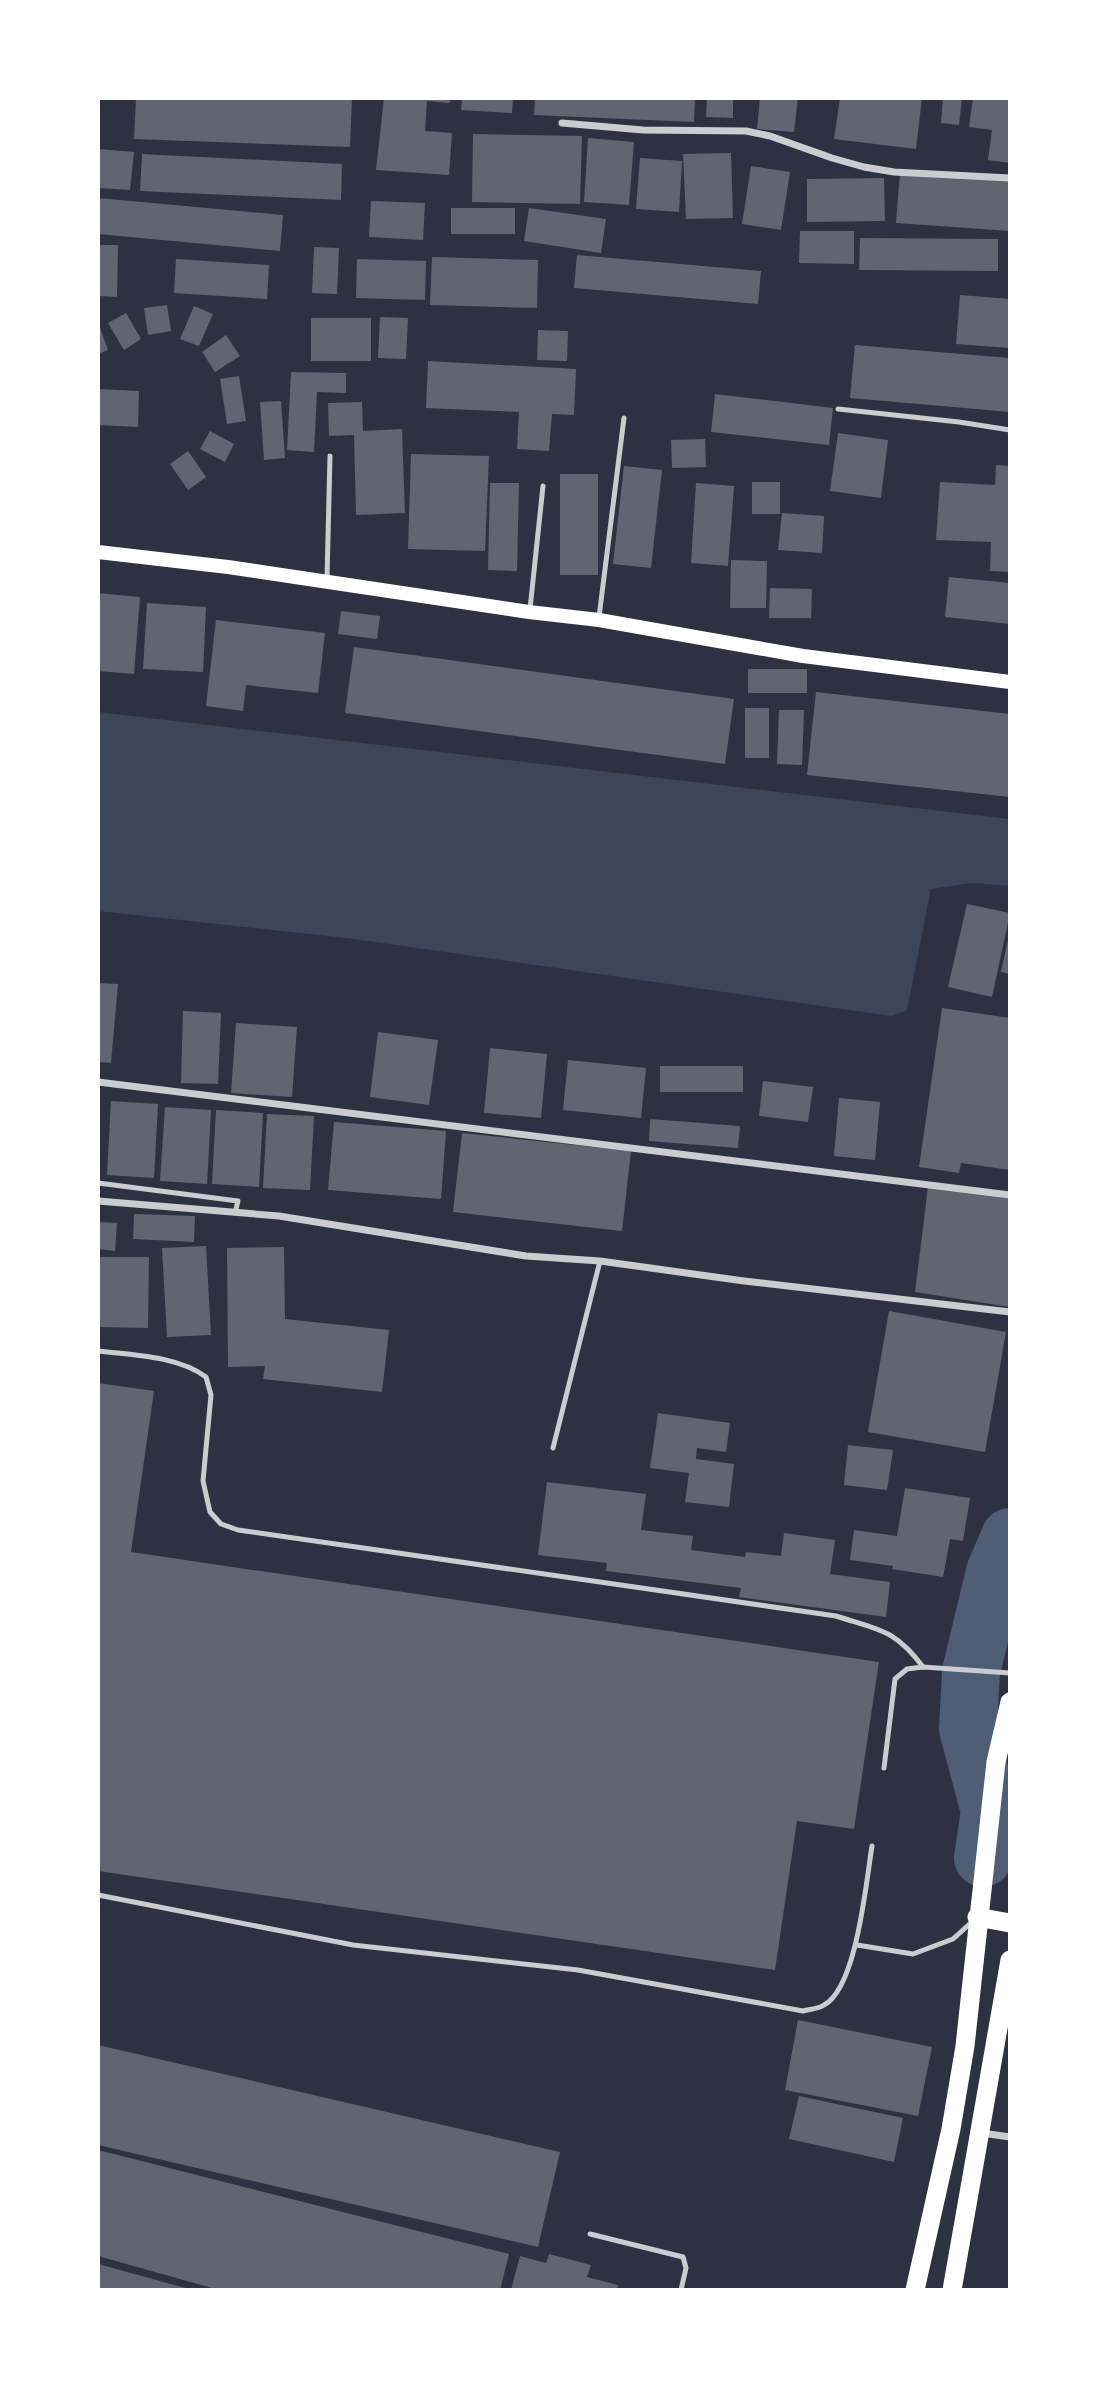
<svg xmlns="http://www.w3.org/2000/svg" width="1108" height="2388" font-family="'Fira Sans Condensed',sans-serif">
	<rect width="100%" height="100%" fill="#2d3142"/>
	<polygon fill="#3c4559" points="98,712 1010,819 1010,886 971,883 931,889 907,1010 891,1016 354,939 98,911"/>
	<g fill="none" stroke-linecap="round" stroke-linejoin="round">
		<polyline stroke="#4f5d75" stroke-width="58" points="983,1858 990,1811 968,1729 971,1672 995,1572 1010,1537"/>
	</g>
	<g fill="#626471">
		<polygon points="136,98 352,98 350,147 134,139"/>
		<polygon points="384,98 451,98 450,103 427,101 425,131 452,133 449,175 376,170"/>
		<polygon points="462,98 513,98 512,113 461,110"/>
		<polygon points="535,98 695,98 694,122 534,115"/>
		<polygon points="707,98 733,98 733,118 706,117"/>
		<polygon points="760,98 798,98 794,132 757,129"/>
		<polygon points="840,98 922,98 916,149 834,139"/>
		<polygon points="943,98 962,98 959,125 941,123"/>
		<polygon points="973,98 1010,99 1010,163 988,160 992,130 969,127"/>
		<polygon points="473,134 582,136 580,204 472,202"/>
		<polygon points="588,138 634,142 629,205 584,202"/>
		<polygon points="98,149 134,152 130,190 98,188"/>
		<polygon points="731,153 733,218 686,219 683,154"/>
		<polygon points="142,154 342,164 341,200 140,191"/>
		<polygon points="640,158 682,161 679,212 636,209"/>
		<polygon points="751,166 790,172 781,230 742,224"/>
		<polygon points="900,173 1010,181 1010,231 896,223"/>
		<polygon points="884,178 885,221 807,222 807,179"/>
		<polygon points="98,198 283,215 280,251 98,234"/>
		<polygon points="371,201 425,203 423,240 369,237"/>
		<rect x="451" y="208" width="64" height="26"/>
		<polygon points="529,208 606,219 601,253 524,241"/>
		<polygon points="800,231 854,231 854,264 799,263"/>
		<polygon points="860,238 998,239 998,271 859,270"/>
		<polygon points="98,245 118,245 117,297 98,296"/>
		<polygon points="314,247 339,248 337,294 312,293"/>
		<polygon points="577,255 761,271 758,304 574,288"/>
		<polygon points="432,257 538,260 537,308 430,305"/>
		<polygon points="176,259 269,265 267,299 174,293"/>
		<polygon points="357,259 426,261 425,300 356,298"/>
		<polygon points="960,295 1010,299 1010,348 956,344"/>
		<polygon points="167,305 171,331 148,335 144,308"/>
		<polygon points="194,306 213,314 199,346 180,339"/>
		<polygon points="126,313 141,339 124,350 108,323"/>
		<polygon points="380,317 408,318 406,359 378,358"/>
		<rect x="311" y="318" width="60" height="43"/>
		<polygon points="98,322 108,350 98,354"/>
		<polygon points="538,330 568,331 567,361 537,360"/>
		<polygon points="226,335 240,356 215,372 202,352"/>
		<polygon points="855,345 1010,358 1010,412 850,398"/>
		<polygon points="428,361 576,369 574,415 552,414 549,451 517,449 519,412 426,408"/>
		<polygon points="291,372 346,373 346,393 317,392 314,452 287,450"/>
		<polygon points="239,376 246,421 227,424 220,379"/>
		<polygon points="98,389 139,391 138,427 98,425"/>
		<polygon points="715,394 833,408 829,445 711,432"/>
		<polygon points="281,401 285,458 264,460 260,402"/>
		<polygon points="362,402 363,431 402,429 405,513 356,515 354,435 329,436 328,403"/>
		<polygon points="210,431 234,444 225,462 200,449"/>
		<polygon points="838,433 888,440 881,498 830,491"/>
		<polygon points="705,439 706,467 672,468 671,440"/>
		<polygon points="188,451 206,477 188,490 170,464"/>
		<polygon points="411,454 489,456 485,551 408,549"/>
		<polygon points="996,465 1010,466 1010,572 990,571 991,542 936,540 940,482 995,485"/>
		<polygon points="624,466 662,470 651,568 613,564"/>
		<rect x="560" y="474" width="38" height="101"/>
		<rect x="752" y="482" width="28" height="32"/>
		<polygon points="490,483 519,483 517,571 488,570"/>
		<polygon points="696,483 734,486 728,566 691,563"/>
		<polygon points="782,513 824,516 822,553 778,550"/>
		<polygon points="731,560 767,561 766,608 730,608"/>
		<polygon points="949,577 1010,583 1010,624 945,617"/>
		<polygon points="770,588 812,589 811,618 769,618"/>
		<polygon points="98,593 140,597 134,674 98,671"/>
		<polygon points="147,603 206,607 203,672 143,669"/>
		<polygon points="341,611 380,616 377,639 338,634"/>
		<polygon points="216,620 325,633 318,693 246,685 243,711 206,706"/>
		<polygon points="354,647 734,699 725,764 345,713"/>
		<rect x="748" y="669" width="59" height="24"/>
		<polygon points="816,692 1010,714 1010,797 807,775"/>
		<rect x="745" y="708" width="24" height="50"/>
		<polygon points="779,710 804,710 802,765 777,764"/>
		<polygon points="967,904 1010,913 992,997 948,987"/>
		<polygon points="1009,935 1010,935 1010,974 1001,972"/>
		<polygon points="98,983 118,984 111,1063 98,1062"/>
		<polygon points="942,1008 1010,1018 1010,1170 961,1163 959,1173 919,1167"/>
		<polygon points="183,1011 221,1013 218,1084 181,1083"/>
		<polygon points="236,1023 297,1027 292,1097 231,1093"/>
		<polygon points="378,1032 438,1040 429,1105 370,1097"/>
		<polygon points="490,1048 547,1054 541,1118 484,1113"/>
		<polygon points="568,1060 646,1068 641,1118 563,1110"/>
		<rect x="660" y="1066" width="83" height="26"/>
		<polygon points="763,1081 813,1087 808,1122 759,1116"/>
		<polygon points="839,1098 880,1102 875,1160 834,1156"/>
		<polygon points="111,1101 158,1104 154,1178 107,1175"/>
		<polygon points="165,1107 211,1110 207,1184 160,1181"/>
		<polygon points="216,1110 263,1113 259,1187 212,1184"/>
		<polygon points="267,1114 314,1116 310,1190 263,1188"/>
		<polygon points="650,1119 740,1126 738,1148 649,1141"/>
		<polygon points="334,1122 446,1131 441,1199 328,1190"/>
		<polygon points="462,1133 631,1151 622,1231 453,1212"/>
		<polygon points="928,1187 1010,1198 1010,1307 915,1292"/>
		<polygon points="134,1214 195,1216 194,1242 133,1239"/>
		<polygon points="98,1222 117,1223 115,1251 98,1249"/>
		<polygon points="206,1246 211,1335 167,1337 162,1248"/>
		<polygon points="284,1247 285,1319 389,1330 382,1392 263,1379 265,1366 228,1367 227,1248"/>
		<polygon points="98,1257 149,1257 148,1328 98,1327"/>
		<polygon points="889,1311 1006,1332 985,1452 868,1432"/>
		<polygon points="98,1383 154,1391 131,1552 879,1662 854,1829 797,1821 775,1970 98,1871"/>
		<polygon points="658,1413 730,1423 726,1452 697,1448 696,1459 734,1464 729,1507 685,1502 689,1473 650,1468"/>
		<polygon points="848,1445 893,1450 887,1490 844,1485"/>
		<polygon points="547,1482 646,1494 641,1530 693,1536 691,1550 745,1557 746,1552 781,1556 784,1533 835,1540 830,1574 890,1582 886,1617 739,1597 741,1588 606,1571 607,1563 538,1555"/>
		<polygon points="905,1488 970,1498 963,1541 950,1539 943,1577 892,1569 893,1566 850,1560 854,1530 897,1536"/>
		<polygon points="798,2020 932,2047 918,2116 785,2090"/>
		<polygon points="98,2045 560,2152 538,2247 98,2145"/>
		<polygon points="799,2096 903,2118 894,2162 789,2139"/>
		<polygon points="98,2150 509,2254 500,2290 219,2290 98,2256"/>
		<polygon points="549,2254 591,2265 587,2277 618,2285 617,2290 511,2290 520,2256 546,2263"/>
		<polygon points="98,2264 189,2289 189,2290 98,2290"/>
	</g>
	<g fill="none" stroke-linecap="round" stroke-linejoin="round">
		<g stroke="#caccd0" stroke-width="5">
			<polyline points="838,409 959,422 1010,430"/>
			<polyline points="327,579 330,456"/>
			<polyline points="530,609 543,486"/>
			<polyline points="599,617 624,418"/>
			<polyline points="98,1183 238,1201 235,1213"/>
			<path d="M 98,1351 C 133,1355 178,1356 206,1377 L 211,1395 L 203,1481 L 210,1512 L 221,1524 L 238,1530 L 836,1616 C 879,1630 895,1629 923,1667"/>
			<polyline points="553,1448 600,1261"/>
			<polyline points="884,1768 895,1679 907,1669 923,1667 1010,1673"/>
			<path d="M 98,1895 L 353,1945 L 578,1970 L 803,2011 C 810,2009 818,2009 824,2005 C 857,1987 866,1882 872,1846"/>
			<polyline points="857,1945 913,1954 953,1939 973,1921"/>
			<polyline points="590,2234 683,2257 686,2268 681,2290"/>
		</g>
		<g stroke="#caccd0" stroke-width="7">
			<polyline points="562,123 643,130 746,131 770,136 832,158 864,167 894,172 1010,178"/>
			<polyline points="98,1082 1010,1195"/>
			<polyline points="98,1201 279,1216 526,1256 600,1261 744,1281 1010,1312"/>
			<polyline points="982,2133 1010,2137"/>
		</g>
		<polyline stroke="#fff" stroke-width="14" points="98,552 228,567 529,612 599,620 803,656 1010,682"/>
		<g stroke="#fff" stroke-width="19">
			<polyline points="977,1917 1010,1923"/>
			<polyline points="915,2290 951,2129 965,2046 996,1762 1010,1702"/>
			<polyline points="952,2290 1010,1960"/>
		</g>
	</g>
	<rect width="1108" height="2388" fill="none" stroke="#ffffff" stroke-width="200"/>
</svg>
